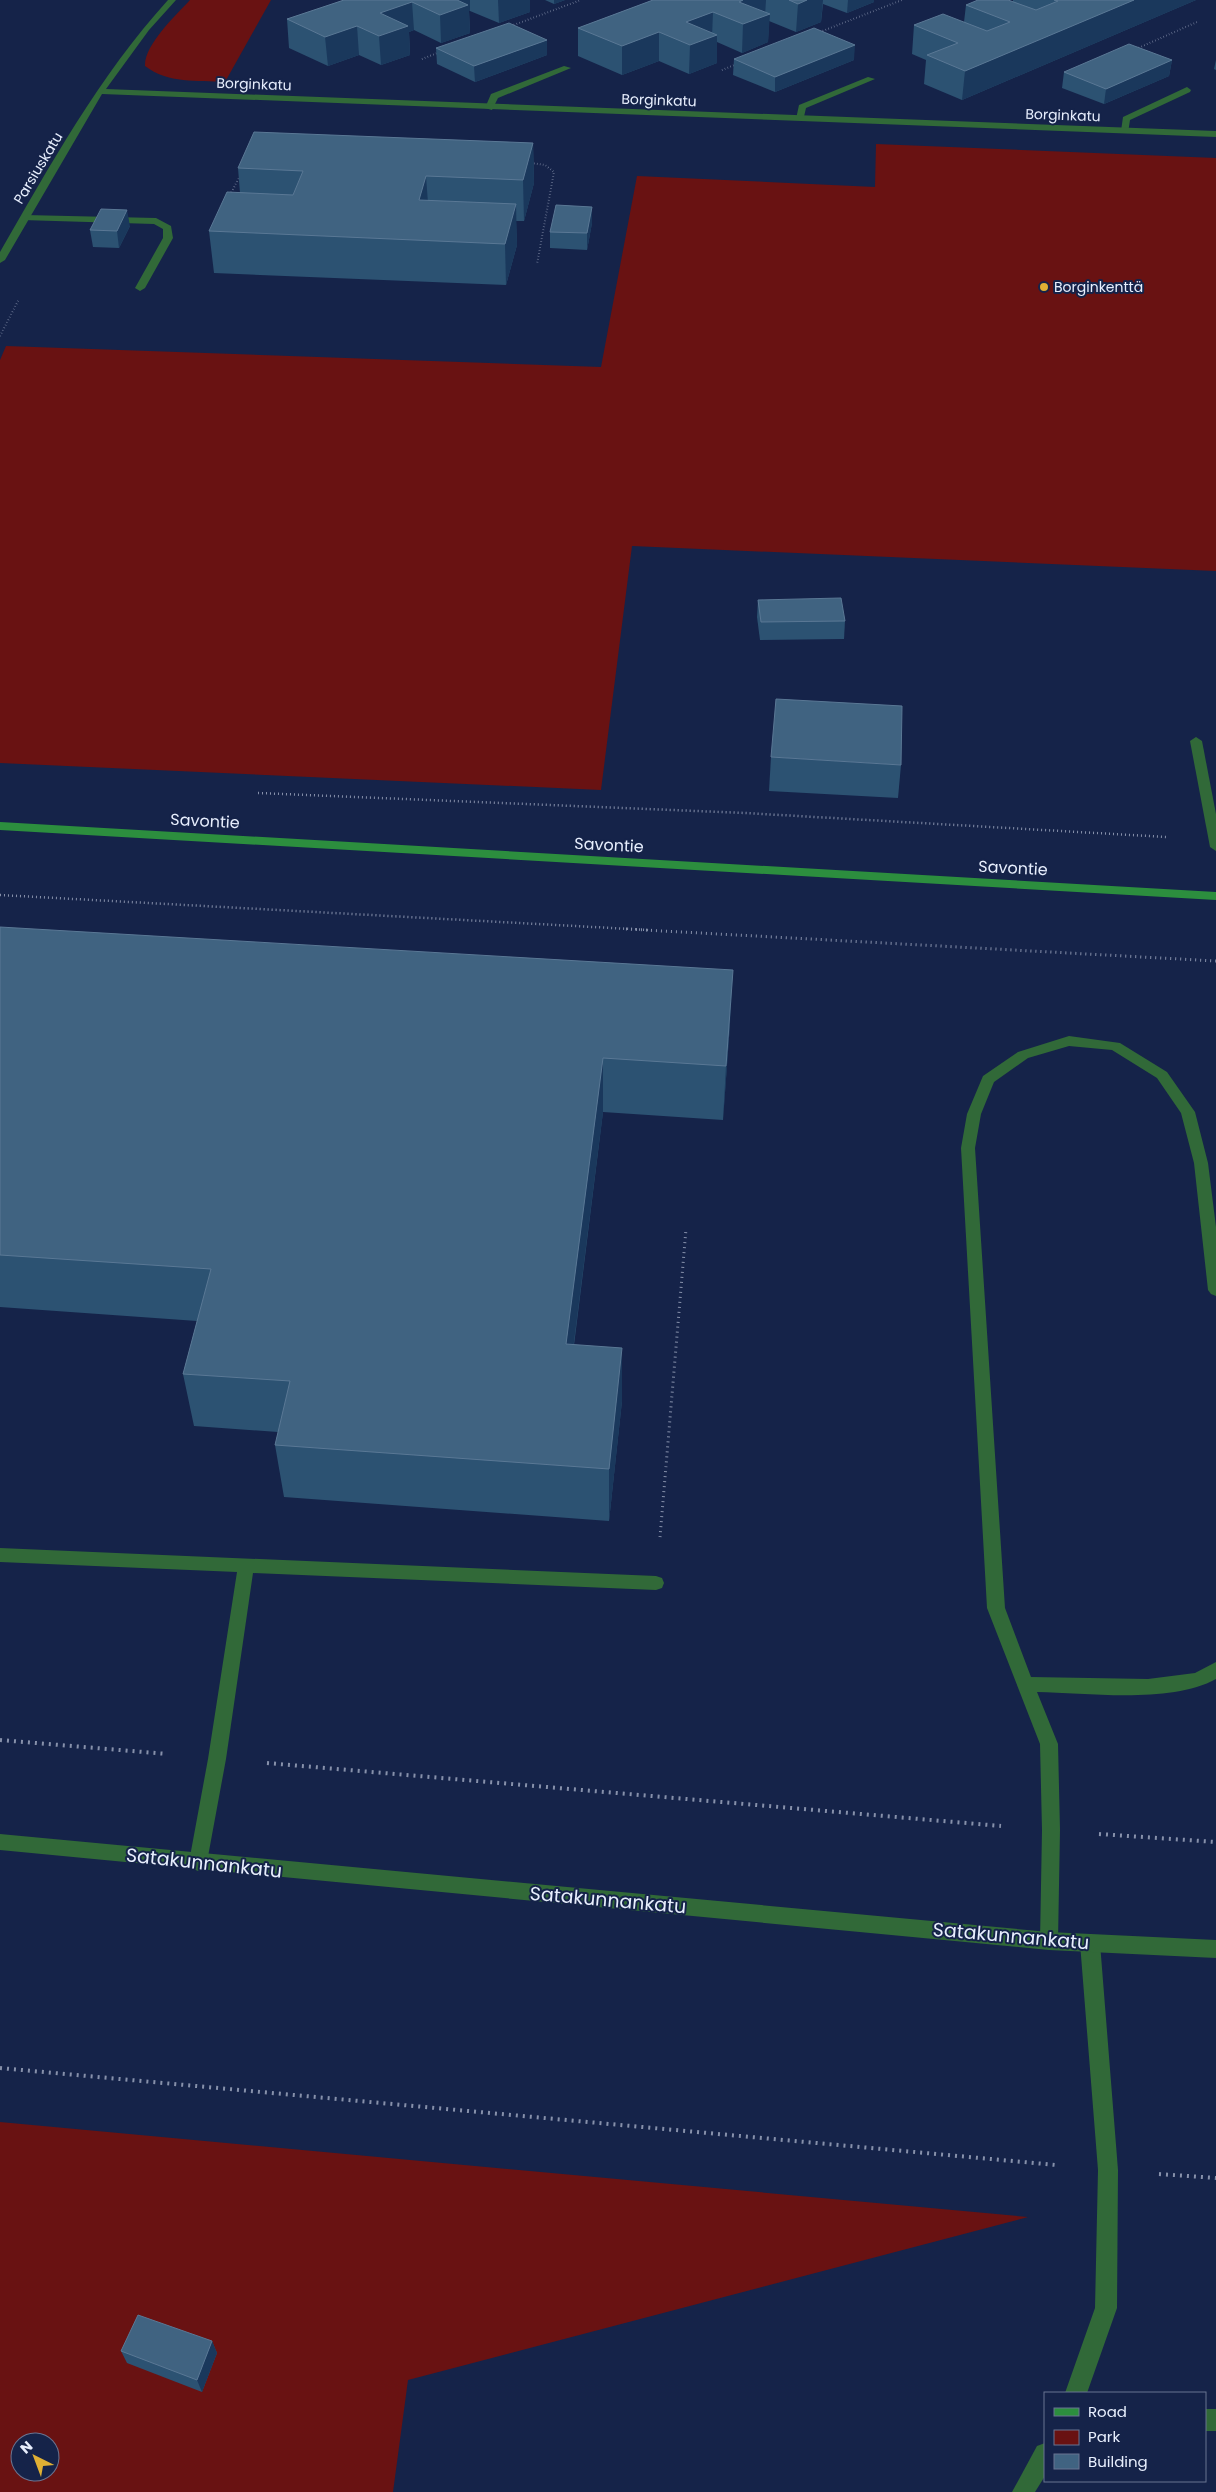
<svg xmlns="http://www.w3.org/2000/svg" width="1216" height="2492" font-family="Poppins,sans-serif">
	<rect width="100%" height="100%" fill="#152349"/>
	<g fill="#691212" fill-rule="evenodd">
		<path d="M 190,0 L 271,0 L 225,82 C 197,80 168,84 145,66 C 144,45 176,15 190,0 Z"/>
		<polygon points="876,144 1216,158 1216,571 632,546 601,790 0,763 0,360 6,346 601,367 637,176 875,187"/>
		<path d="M 0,2122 L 1028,2217 L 408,2380 L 393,2492 L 0,2492 ZM 20,2442 L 50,2442 L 50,2472 L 20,2472 Z"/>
	</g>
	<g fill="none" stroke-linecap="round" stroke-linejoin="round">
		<g stroke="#8791ab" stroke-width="2" stroke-dasharray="0.5 2.5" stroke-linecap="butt">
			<polyline points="511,26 581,0"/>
			<polyline points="820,32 902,0"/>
			<polyline points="1136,49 1197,22"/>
			<polyline points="422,59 440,52"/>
			<polyline points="722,70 737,64"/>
			<polyline points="531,163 545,165 554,172 537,264"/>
			<polyline points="230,195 241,174"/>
			<polyline points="0,336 19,299"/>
		</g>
		<g stroke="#8791ab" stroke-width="2.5" stroke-dasharray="1 3" stroke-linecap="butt">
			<polyline points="258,793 745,813 1166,837"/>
			<polyline points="0,895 649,930"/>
		</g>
		<g stroke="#8791ab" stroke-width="3" stroke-dasharray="1 4" stroke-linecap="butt">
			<polyline points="626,929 1216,961"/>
			<polyline points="660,1537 686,1229"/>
		</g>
		<g stroke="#8791ab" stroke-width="4" stroke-dasharray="2 5" stroke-linecap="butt">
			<polyline points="0,1740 167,1754"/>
			<polyline points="267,1763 1001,1826"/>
			<polyline points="1099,1834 1216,1842"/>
			<polyline points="0,2068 1056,2165"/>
			<polyline points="1159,2174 1216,2178"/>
		</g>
		<g fill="#316938" fill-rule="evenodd">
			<polygon points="564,66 571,68 498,98 492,110 485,108 491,94"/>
			<polygon points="868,77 875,79 806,108 803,121 796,119 799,105"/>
			<polygon points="1187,87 1191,90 1190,92 1130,120 1128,133 1121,131 1123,117"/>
			<polygon points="25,215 156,218 171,226 173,238 145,288 140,291 135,288 163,238 163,229 154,224 22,220 20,218"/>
			<polygon points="1196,737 1202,741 1216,814 1216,851 1210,847 1190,741"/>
			<path d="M 1069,1036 L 1120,1043 L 1167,1072 L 1195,1112 L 1208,1163 L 1216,1227 L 1216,1296 L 1211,1294 L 1208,1290 L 1194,1163 L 1181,1113 L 1157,1078 L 1112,1050 L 1069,1046 L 1028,1058 L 994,1082 L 981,1114 L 975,1148 L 1005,1608 L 1031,1677 L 1148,1679 L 1195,1673 L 1216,1662 L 1216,1679 C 1171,1704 1089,1693 1037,1692 L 1058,1744 L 1060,1830 L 1058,1941 L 1056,1947 L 1049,1950 L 1042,1947 L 1040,1941 L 1042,1830 L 1040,1744 L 987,1608 L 961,1148 L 967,1114 L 983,1076 L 1018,1052 Z"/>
			<polygon points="0,1548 656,1576 662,1578 664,1583 662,1588 656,1590 253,1573 226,1759 207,1862 205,1868 198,1871 191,1868 189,1862 208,1759 237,1572 0,1562"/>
			<polygon points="1090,1934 1097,1937 1100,1943 1118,2170 1117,2308 1087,2393 1065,2393 1095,2308 1098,2170 1080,1943 1083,1937"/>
			<rect x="1205" y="2409" width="11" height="22"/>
			<polygon points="1045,2443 1045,2476 1035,2492 1012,2492 1037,2446"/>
		</g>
		<g fill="#316938" fill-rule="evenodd">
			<path d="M 168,0 L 176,0 L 149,30 L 106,89 L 1216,131 L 1216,137 L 102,94 L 5,260 L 0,263 L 0,252 C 51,164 99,76 168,0 Z"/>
			<polygon points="0,1834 1049,1932 1216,1940 1216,1958 1049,1950 0,1850"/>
		</g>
		<polygon fill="#2c8e3e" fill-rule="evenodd" points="0,822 1216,892 1216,900 0,830"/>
	</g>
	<g fill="#2c5272">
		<polygon points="344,0 530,0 530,12 499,23 470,11 469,11 470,33 441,43 414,30 409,32 410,55 381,65 359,55 328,66 289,48 287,19"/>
		<polygon points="545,0 565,0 554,4"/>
		<polygon points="653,0 874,0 874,2 847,13 823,4 821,22 796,32 769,21 768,42 742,53 717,42 717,63 689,74 659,61 622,75 578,56 578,28"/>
		<polygon points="1013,0 1196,0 962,100 924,84 926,60 912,54 914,25 964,22 966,5 1013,2"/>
		<polygon points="547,40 547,55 475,82 437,64 436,48"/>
		<polygon points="734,59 854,60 775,92 733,75"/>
		<polygon points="1172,60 1169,76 1104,104 1062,88 1064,72"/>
		<polygon points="1216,60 1216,70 1214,69"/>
		<polygon points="533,143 534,183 524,221 516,221 517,245 506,285 214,273 209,231 240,193 238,168"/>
		<polygon points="592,207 592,223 587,250 550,248 550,232"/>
		<polygon points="130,226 119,248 93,247 90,230"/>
		<polygon points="758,600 845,621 844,639 760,640 757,617"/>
		<polygon points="771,757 901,765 898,798 769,791"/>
		<polygon points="0,927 730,1024 723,1120 603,1112 574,1345 622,1401 609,1521 284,1497 275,1445 278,1432 194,1426 183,1374 197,1321 0,1307"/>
		<polygon points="212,2341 217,2353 202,2392 127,2363 121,2351"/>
	</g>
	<g fill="#1a385c">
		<polygon points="441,0 470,0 470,11 469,11 470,33 441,43 440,15"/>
		<polygon points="498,0 530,0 530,12 499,23"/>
		<polygon points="554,0 565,0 554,4"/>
		<polygon points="743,0 766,0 765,16 770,14 768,42 742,53 743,24 739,2"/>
		<polygon points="792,0 823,0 821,22 796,32 798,4"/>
		<polygon points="848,0 874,0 874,2 847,13"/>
		<polygon points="1134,0 1196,0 962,100 965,71"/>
		<polygon points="412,2 414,30 409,32 410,55 381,65 379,36 380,13"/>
		<polygon points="713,12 712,37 717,35 717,63 689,74 690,45 686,22"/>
		<polygon points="357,26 359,55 328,66 325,37"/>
		<polygon points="659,32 659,61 622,75 622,46"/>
		<polygon points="547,40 547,55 475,82 474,66"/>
		<polygon points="855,45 854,60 775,92 775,77"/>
		<polygon points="1172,60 1169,76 1104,104 1106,89"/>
		<polygon points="533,143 534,183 524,221 523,180"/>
		<polygon points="426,176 429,217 421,241 419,200"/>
		<polygon points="516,204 517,245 506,285 505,244"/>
		<polygon points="592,207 592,223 587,250 587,233"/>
		<polygon points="127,210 130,226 119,248 117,231"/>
		<polygon points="733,970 730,1024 723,1120 726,1066"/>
		<polygon points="603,1058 603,1112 567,1397 566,1344"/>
		<polygon points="622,1348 622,1401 609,1521 609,1469"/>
		<polygon points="212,2341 217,2353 202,2392 197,2380"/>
	</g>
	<g fill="#406381" stroke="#5a7895">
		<polygon points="344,0 457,0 468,5 440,15 412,2 380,13 408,26 379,36 357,26 325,37 287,19"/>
		<polygon points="653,0 743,0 739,2 770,14 743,24 713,12 686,22 717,35 690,45 659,32 622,46 578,28"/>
		<polygon points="789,0 807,0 798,4"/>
		<polygon points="978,0 1008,0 1036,10 1058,1 1054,0 1134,0 965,71 927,55 958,43 914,25 943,14 987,31 1010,22 966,5"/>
		<polygon points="509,23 547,40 474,66 436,48"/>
		<polygon points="814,28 855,45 775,77 734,59"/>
		<polygon points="1129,44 1172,60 1106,89 1064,72"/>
		<polygon points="254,132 533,143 523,180 426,176 419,200 516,204 505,244 209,231 227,192 293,195 303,171 238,168"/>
		<polygon points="556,205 592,207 587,233 550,232"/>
		<polygon points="101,209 127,210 117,231 90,230"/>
		<polygon points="841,598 845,621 761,622 758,600"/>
		<polygon points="776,699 902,706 901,765 771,757"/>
		<polygon points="0,927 733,970 726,1066 603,1058 566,1344 622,1348 609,1469 275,1445 290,1381 183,1374 211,1269 0,1255"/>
		<polygon points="138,2315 212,2341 197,2380 121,2351"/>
	</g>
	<circle fill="#e0b034" stroke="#152349" stroke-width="2" cx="1044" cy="287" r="5"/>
	<g text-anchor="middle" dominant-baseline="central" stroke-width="4" stroke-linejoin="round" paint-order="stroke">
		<g font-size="14" fill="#e7eefd" stroke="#152349">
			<text transform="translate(254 84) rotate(2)">Borginkatu</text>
			<text transform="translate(659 100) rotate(2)">Borginkatu</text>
			<text transform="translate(1063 115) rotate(2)">Borginkatu</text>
			<text transform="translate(38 168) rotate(-59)">Parsiuskatu</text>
		</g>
		<g font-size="14" fill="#e7eefd" stroke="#152349" text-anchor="start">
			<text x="1054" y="287">Borginkenttä</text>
		</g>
		<g font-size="16" fill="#e7eefd" stroke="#152349">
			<text transform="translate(205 821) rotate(3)">Savontie</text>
			<text transform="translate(609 845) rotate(3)">Savontie</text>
			<text transform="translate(1013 868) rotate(3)">Savontie</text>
		</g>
		<g font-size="19" fill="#e7eefd" stroke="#152349">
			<text transform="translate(204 1863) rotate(6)">Satakunnankatu</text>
			<text transform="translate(608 1900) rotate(5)">Satakunnankatu</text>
			<text transform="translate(1011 1936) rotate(5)">Satakunnankatu</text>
		</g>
	</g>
	<rect x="1044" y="2392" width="162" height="90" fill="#152349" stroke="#697491"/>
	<rect x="1054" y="2408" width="25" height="8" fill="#2c8e3e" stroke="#697491"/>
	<text x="1088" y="2417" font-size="15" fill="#e7eefd">Road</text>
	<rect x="1054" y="2430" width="25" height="15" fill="#691212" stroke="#697491"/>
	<text x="1088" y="2442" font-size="15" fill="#e7eefd">Park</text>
	<rect x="1054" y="2454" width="25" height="15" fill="#406381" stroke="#697491"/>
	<text x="1088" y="2467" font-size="15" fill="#e7eefd">Building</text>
	<g transform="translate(35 2457) rotate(318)"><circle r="24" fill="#152349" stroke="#697491"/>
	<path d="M0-4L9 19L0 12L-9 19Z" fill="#e0b034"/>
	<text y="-8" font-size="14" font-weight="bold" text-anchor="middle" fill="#e7eefd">N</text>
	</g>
</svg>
